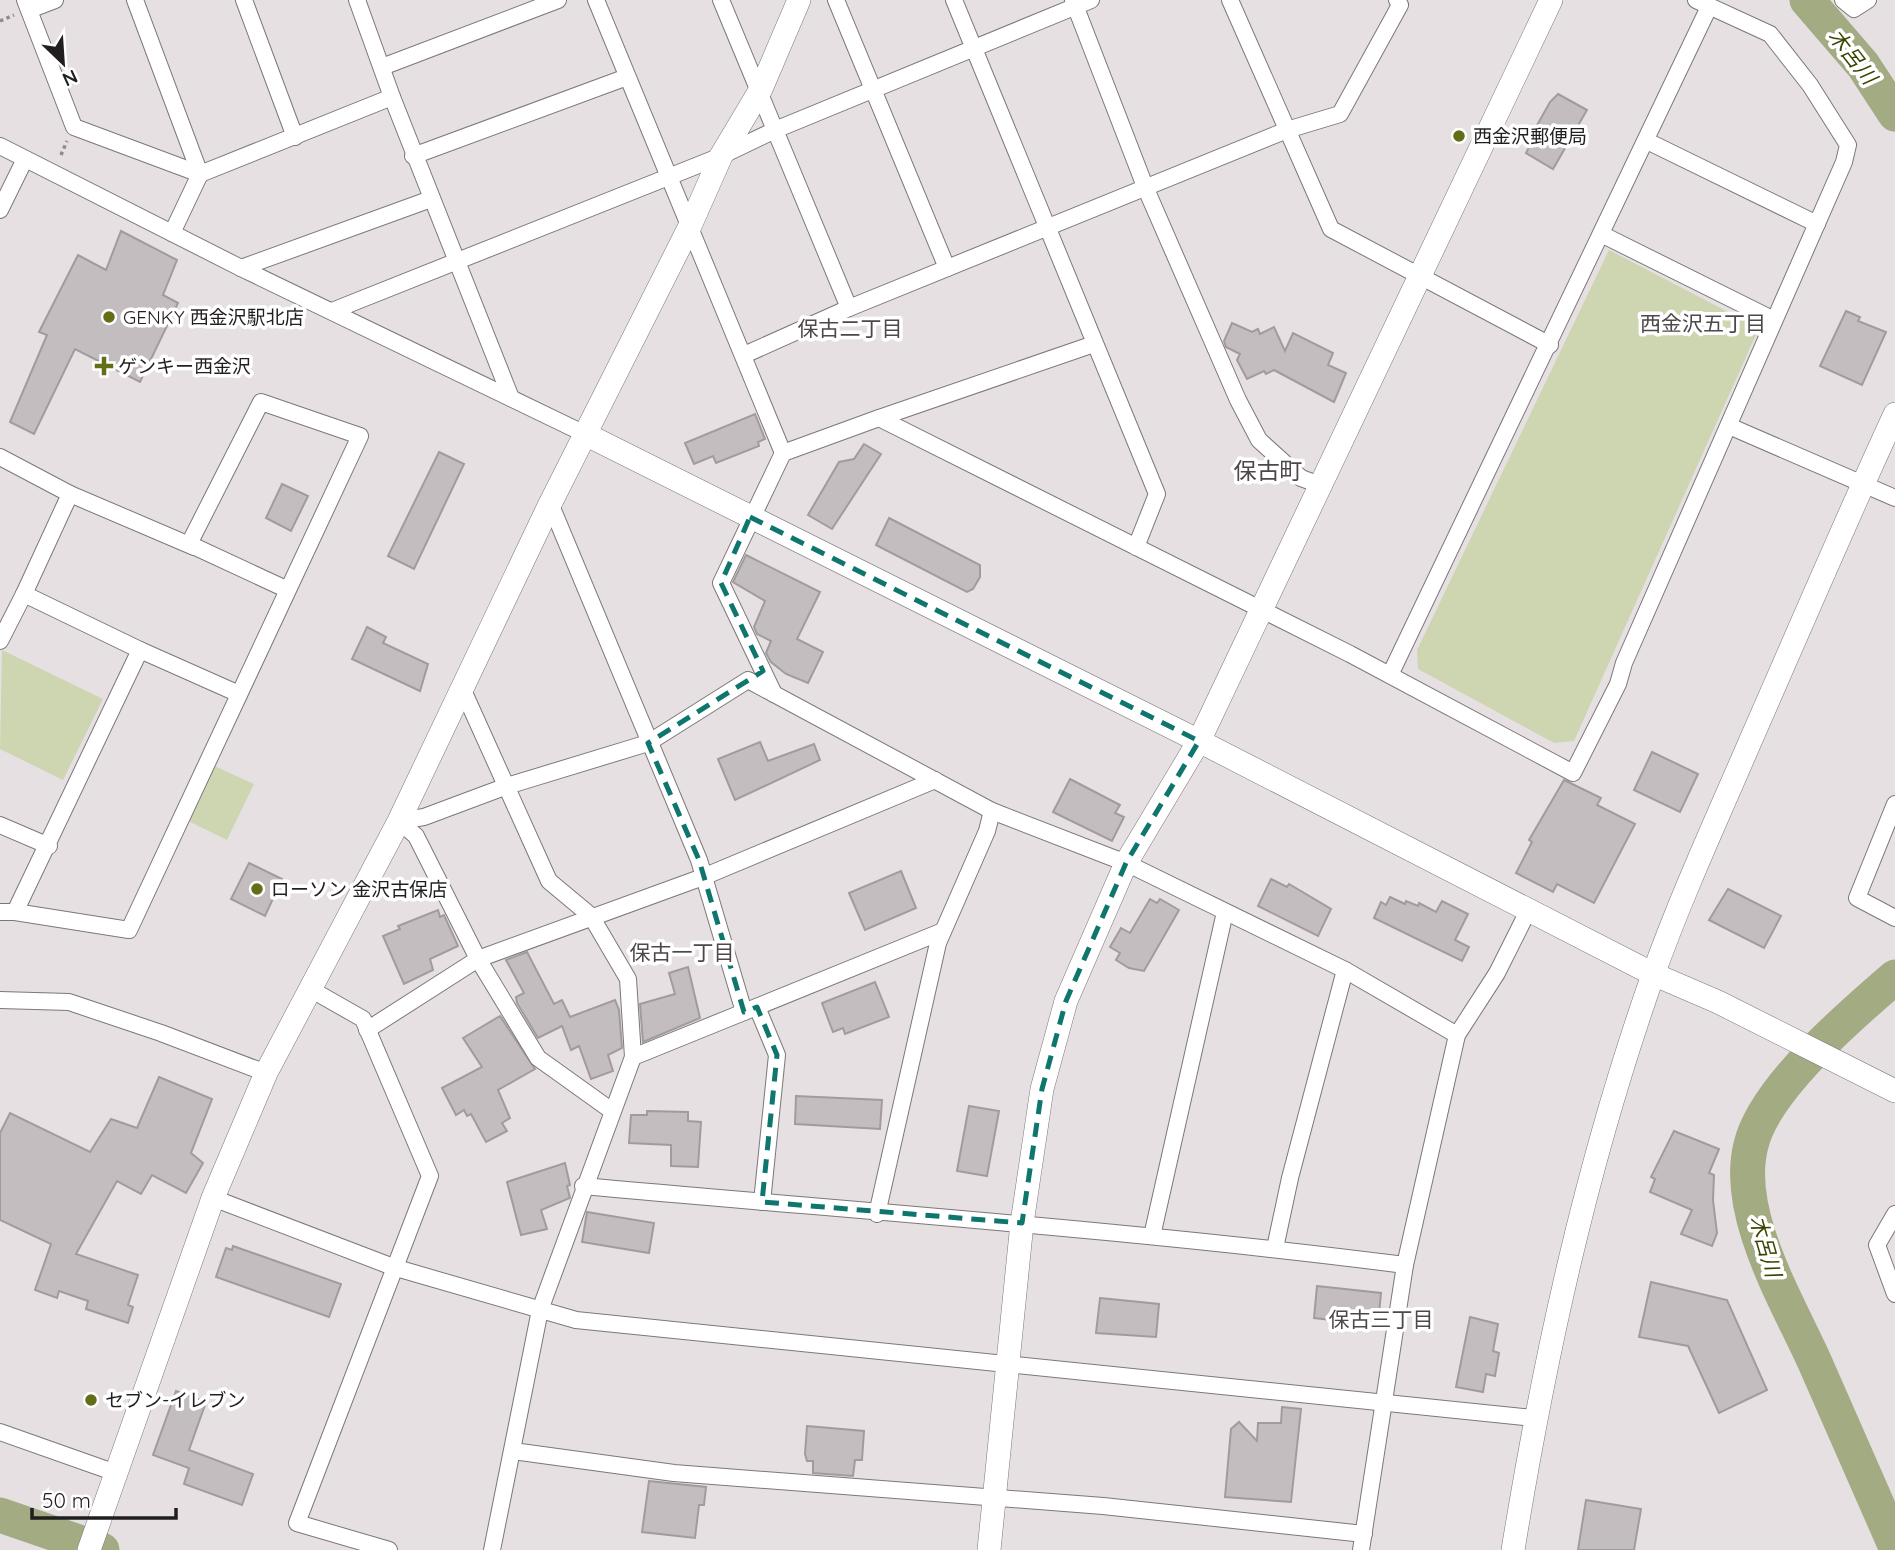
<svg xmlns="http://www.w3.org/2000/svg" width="1895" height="1550" font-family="Quicksand,'Noto Sans JP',sans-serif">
	<rect width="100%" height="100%" fill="#e6e0e3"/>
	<g fill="#ced6b1">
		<polygon points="1609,250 1759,328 1574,741 1554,743 1418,669 1417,650"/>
		<polygon points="2,650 103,699 63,780 0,749"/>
		<polygon points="212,765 254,784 227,840 186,820"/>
	</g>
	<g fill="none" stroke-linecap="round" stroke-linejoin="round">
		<g stroke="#a3ab83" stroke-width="35">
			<polyline points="1807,0 1863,65 1895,114"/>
			<path d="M 1895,977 C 1852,1014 1764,1089 1751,1145 C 1733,1214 1789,1304 1816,1365 C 1842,1425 1869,1485 1895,1545"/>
			<polyline points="0,1515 102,1550"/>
		</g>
	</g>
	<g fill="#c4bdc0" stroke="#a19b9e" stroke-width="2">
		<polygon points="1558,94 1587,110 1553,169 1526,153 1530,145 1527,143 1550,102"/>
		<polygon points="121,231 177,260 163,295 178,303 140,382 75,349 34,434 10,422 47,335 39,332 78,255 106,270"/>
		<polygon points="1846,311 1860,317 1858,321 1886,332 1862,385 1820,366"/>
		<polygon points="1232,323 1252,332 1258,329 1260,334 1274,327 1285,351 1293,333 1333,353 1328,365 1346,373 1334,402 1274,370 1266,374 1264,371 1247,379 1237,360 1240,354 1226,347 1224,341"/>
		<polygon points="755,414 765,439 758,442 759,446 716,463 713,456 694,464 685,443"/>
		<polygon points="864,444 881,454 832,529 808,515 839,462 854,459"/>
		<polygon points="439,452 464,464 414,569 388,556"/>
		<polygon points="282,484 308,496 291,531 266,518"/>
		<polygon points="889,518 980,565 980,577 973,589 967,592 876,545"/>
		<polygon points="746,555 820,592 797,639 823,652 808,683 786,674 771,662 766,653 771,641 757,634 754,627 765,601 733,582"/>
		<polygon points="367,627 386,637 383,643 428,664 420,691 352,659"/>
		<polygon points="760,742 768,761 814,744 820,760 735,800 718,759"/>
		<polygon points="1652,752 1698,774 1680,812 1634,790"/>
		<polygon points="1070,779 1120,805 1115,813 1124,817 1112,841 1053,812"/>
		<polygon points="1564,780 1601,798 1597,805 1635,824 1594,903 1557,884 1553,892 1516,873 1532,842 1529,840"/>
		<polygon points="249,863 282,879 265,916 231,899"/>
		<polygon points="901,871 916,908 865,930 849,893"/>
		<polygon points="1271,879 1287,887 1289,884 1331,909 1318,936 1258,906"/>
		<polygon points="1728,889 1781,916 1764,948 1709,920"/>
		<polygon points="1390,897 1405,904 1406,901 1418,906 1419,903 1436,912 1442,901 1468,914 1455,940 1469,947 1462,961 1374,918 1381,902 1386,905"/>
		<polygon points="1150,899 1157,903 1160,899 1179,910 1144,971 1129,968 1116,960 1120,953 1110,947 1121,928 1130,933"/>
		<polygon points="438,910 440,917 444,915 458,946 430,959 433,970 404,984 383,936 400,929 398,926"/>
		<polygon points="527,952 554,1004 562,1000 570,1017 615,1000 619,1010 622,1048 608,1055 613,1071 591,1079 579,1046 571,1050 562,1026 538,1038 517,1003 516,997 524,993 506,960"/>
		<polygon points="688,967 700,1018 643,1042 640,1004 675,994 669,973"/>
		<polygon points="875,982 889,1017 845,1034 843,1028 833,1032 822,1003"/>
		<polygon points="500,1016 535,1069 498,1090 510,1118 502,1123 507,1131 486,1142 471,1114 467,1116 464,1110 456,1115 442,1088 482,1067 463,1038"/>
		<polygon points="159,1077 212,1099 191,1153 203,1163 186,1193 152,1175 141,1194 117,1181 76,1254 138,1275 128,1305 133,1307 128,1323 86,1309 88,1301 59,1291 57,1298 35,1290 51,1244 0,1220 0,1133 10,1113 90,1152 111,1119 137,1128"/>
		<polygon points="796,1096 882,1100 880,1129 795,1124"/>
		<polygon points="969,1106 999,1111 987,1176 957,1171"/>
		<polygon points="647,1111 688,1112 688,1121 701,1122 698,1167 671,1166 671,1145 629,1143 631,1115 647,1115"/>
		<polygon points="1674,1131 1719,1149 1709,1173 1714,1175 1713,1200 1717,1233 1712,1246 1681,1234 1692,1210 1650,1192 1655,1179 1651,1177"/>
		<polygon points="565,1163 570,1185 567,1186 570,1198 541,1210 547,1229 521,1235 507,1182"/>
		<polygon points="587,1212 654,1223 649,1253 582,1242"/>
		<polygon points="233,1246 341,1284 329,1317 216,1277 226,1248 232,1250"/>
		<polygon points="1651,1282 1727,1300 1767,1390 1719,1413 1688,1346 1639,1337"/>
		<polygon points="1317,1286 1381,1293 1378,1325 1314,1318"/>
		<polygon points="1100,1298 1159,1304 1156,1337 1096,1333"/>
		<polygon points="1470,1317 1498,1324 1493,1351 1499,1353 1495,1376 1486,1374 1483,1392 1456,1387"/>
		<polygon points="176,1391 206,1402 189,1450 253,1474 242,1505 184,1484 189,1468 153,1455"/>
		<polygon points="1282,1407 1301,1409 1291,1502 1225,1497 1231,1429 1239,1422 1257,1441 1258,1423 1281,1423"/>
		<polygon points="807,1426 864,1431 862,1460 855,1460 853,1476 813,1473 813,1461 807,1461 805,1454"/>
		<polygon points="649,1481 706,1487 704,1505 699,1505 695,1538 642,1532"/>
		<polygon points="1586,1500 1641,1509 1634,1550 1578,1550"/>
	</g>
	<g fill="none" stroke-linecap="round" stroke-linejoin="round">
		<g stroke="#7d777a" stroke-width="18">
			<g id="street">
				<polyline points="25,0 74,127 200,174 172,233"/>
				<polyline points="135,0 200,174 392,97 511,398"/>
				<polyline points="244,0 295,137"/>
				<polyline points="357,0 392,97"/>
				<polyline points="596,0 783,453"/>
				<polyline points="721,0 849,308"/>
				<polyline points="836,0 947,268"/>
				<polyline points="954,0 1157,494 1136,547"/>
				<polyline points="1073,0 1146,189 1238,400 1259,440 1301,478 1320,485"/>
				<polyline points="1230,0 1331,229 1550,345"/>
				<polyline points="1843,0 1854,9 1868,0"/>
				<polyline points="29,10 55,0"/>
				<polyline points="382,67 558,0"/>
				<polyline points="1647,141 1817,224"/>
				<polyline points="0,146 241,268 585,434"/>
				<polyline points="413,156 627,77"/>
				<polyline points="0,210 25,159"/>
				<polyline points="1603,235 1774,320"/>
				<polyline points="241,268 431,199"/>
				<polyline points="332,311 721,156 775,130 1091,0"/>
				<polyline points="744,355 849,308 1287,130 1340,114 1400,5 1397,0"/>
				<polyline points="879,418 1094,344"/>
				<polyline points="1729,426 1895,498"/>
				<polyline points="0,457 70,494"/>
				<polyline points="24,594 70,494 194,547"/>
				<polyline points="0,641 24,594 140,650 15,912 0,912"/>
				<polyline points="140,650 239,694"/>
				<polyline points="1390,675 1709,7"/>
				<polyline points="462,688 549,881 591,916 628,979 633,1057"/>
				<polyline points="774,694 721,583 783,453 879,418 1350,654 1573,773 1618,684 1624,663 1844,162 1848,145 1810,85 1770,34 1696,0"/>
				<polyline points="1895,804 1857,898 1895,918"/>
				<polyline points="399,821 424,817 507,786 648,743 748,680 992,811 1126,863 1345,970 1457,1035 1405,1265 1361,1550"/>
				<polyline points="399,821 416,836 478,959 538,1058 612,1111"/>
				<polyline points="0,825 49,846"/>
				<polyline points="15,912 129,930 360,436 261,402 189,544 288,590"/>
				<polyline points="312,990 363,1019 430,1176 297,1523 389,1550"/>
				<polyline points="0,1000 69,1002 161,1033 266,1073"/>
				<polyline points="757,1007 777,1055 762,1202"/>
				<polyline points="744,1012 943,931"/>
				<polyline points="367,1030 478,959 703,877 935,780"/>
				<polyline points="1457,1035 1497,973 1529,909"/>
				<path d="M 583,1186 C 857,1211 1132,1230 1405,1265"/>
				<polyline points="213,1198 393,1267 576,1320 1534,1418"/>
				<polyline points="877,1214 938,943 987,831 992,811"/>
				<polyline points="1895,1214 1877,1245 1895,1294"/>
				<polyline points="1152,1236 1225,912"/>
				<polyline points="1275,1248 1290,1178 1345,970"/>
				<polyline points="0,1432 116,1473"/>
				<polyline points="513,1451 674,1473 1103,1506 1364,1534"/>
				<polyline points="492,1550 540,1310 633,1057 744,1012 699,860 550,503"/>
			</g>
		</g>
		<g stroke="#7d777a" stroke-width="24">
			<g id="secondary">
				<polyline points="585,434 1199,741 1653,974 1718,1002 1895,1091"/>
				<polyline points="89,1550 213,1198 266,1073 399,821 548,508 690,226 721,156 761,89 799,0"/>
				<polyline points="989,1550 1022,1223 1042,1089 1066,1001 1126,863 1199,741 1551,0"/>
				<path d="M 1513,1550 C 1545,1354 1587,1162 1653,975 C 1682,894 1719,814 1753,735 C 1800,628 1846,520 1895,414"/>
			</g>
		</g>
		<g stroke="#8f8b8d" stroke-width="3.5" stroke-dasharray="3.5 3.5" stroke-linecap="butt">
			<polyline points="0,21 14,15"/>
			<polyline points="61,155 67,141"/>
		</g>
		<use href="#street" stroke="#fff" stroke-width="16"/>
		<use href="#secondary" stroke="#fff" stroke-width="23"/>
	</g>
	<path fill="none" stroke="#0f766e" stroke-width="5" stroke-dasharray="14 9" stroke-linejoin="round" d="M 750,517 L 1199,741 L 1126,863 L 1066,1001 L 1042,1089 L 1022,1223 L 762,1202 L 777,1055 L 757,1007 L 744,1012 L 699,860 L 648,743 L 763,671 L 721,583 Z"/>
	<g fill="#636e17" stroke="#fff" stroke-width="2.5">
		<circle cx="1459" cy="136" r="7"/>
		<circle cx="109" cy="317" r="7"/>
		<path d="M100.5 355.5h7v7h7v7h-7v7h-7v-7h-7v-7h7z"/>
		<circle cx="257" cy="889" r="7"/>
		<circle cx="91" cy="1400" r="7"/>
	</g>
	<g text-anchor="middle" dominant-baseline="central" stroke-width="7" stroke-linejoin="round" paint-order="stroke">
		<g font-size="19" fill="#211e1f" stroke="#fff" text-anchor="start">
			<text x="1473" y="136">西金沢郵便局</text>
			<text x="123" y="317">GENKY 西金沢駅北店</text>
			<text x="118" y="366">ゲンキー西金沢</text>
			<text x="271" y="889">ローソン 金沢古保店</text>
			<text x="105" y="1400">セブン-イレブン</text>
		</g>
		<g font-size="21" font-style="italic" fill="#3d4400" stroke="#fff">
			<text transform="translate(1853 56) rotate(52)">木呂川</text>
			<text transform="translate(1766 1246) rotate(74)">木呂川</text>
		</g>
		<g font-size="21" fill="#4d484a" stroke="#fff">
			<text x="1703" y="323">西金沢五丁目</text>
			<text x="850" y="328">保古二丁目</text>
			<text x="682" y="952">保古一丁目</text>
			<text x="1381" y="1319">保古三丁目</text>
		</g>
		<g font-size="23" fill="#4d484a" stroke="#fff">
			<text x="1268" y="470">保古町</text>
		</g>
	</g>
	<g transform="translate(63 63) rotate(155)" stroke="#ffffff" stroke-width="5" paint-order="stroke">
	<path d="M0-5L12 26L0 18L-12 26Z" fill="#211e1f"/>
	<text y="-10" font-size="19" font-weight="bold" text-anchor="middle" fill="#211e1f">N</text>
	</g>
	<path d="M32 1508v10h144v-10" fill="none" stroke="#211e1f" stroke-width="3.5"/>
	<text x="42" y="1508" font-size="21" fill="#211e1f" stroke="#ffffff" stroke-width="5" paint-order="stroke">50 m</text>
</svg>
